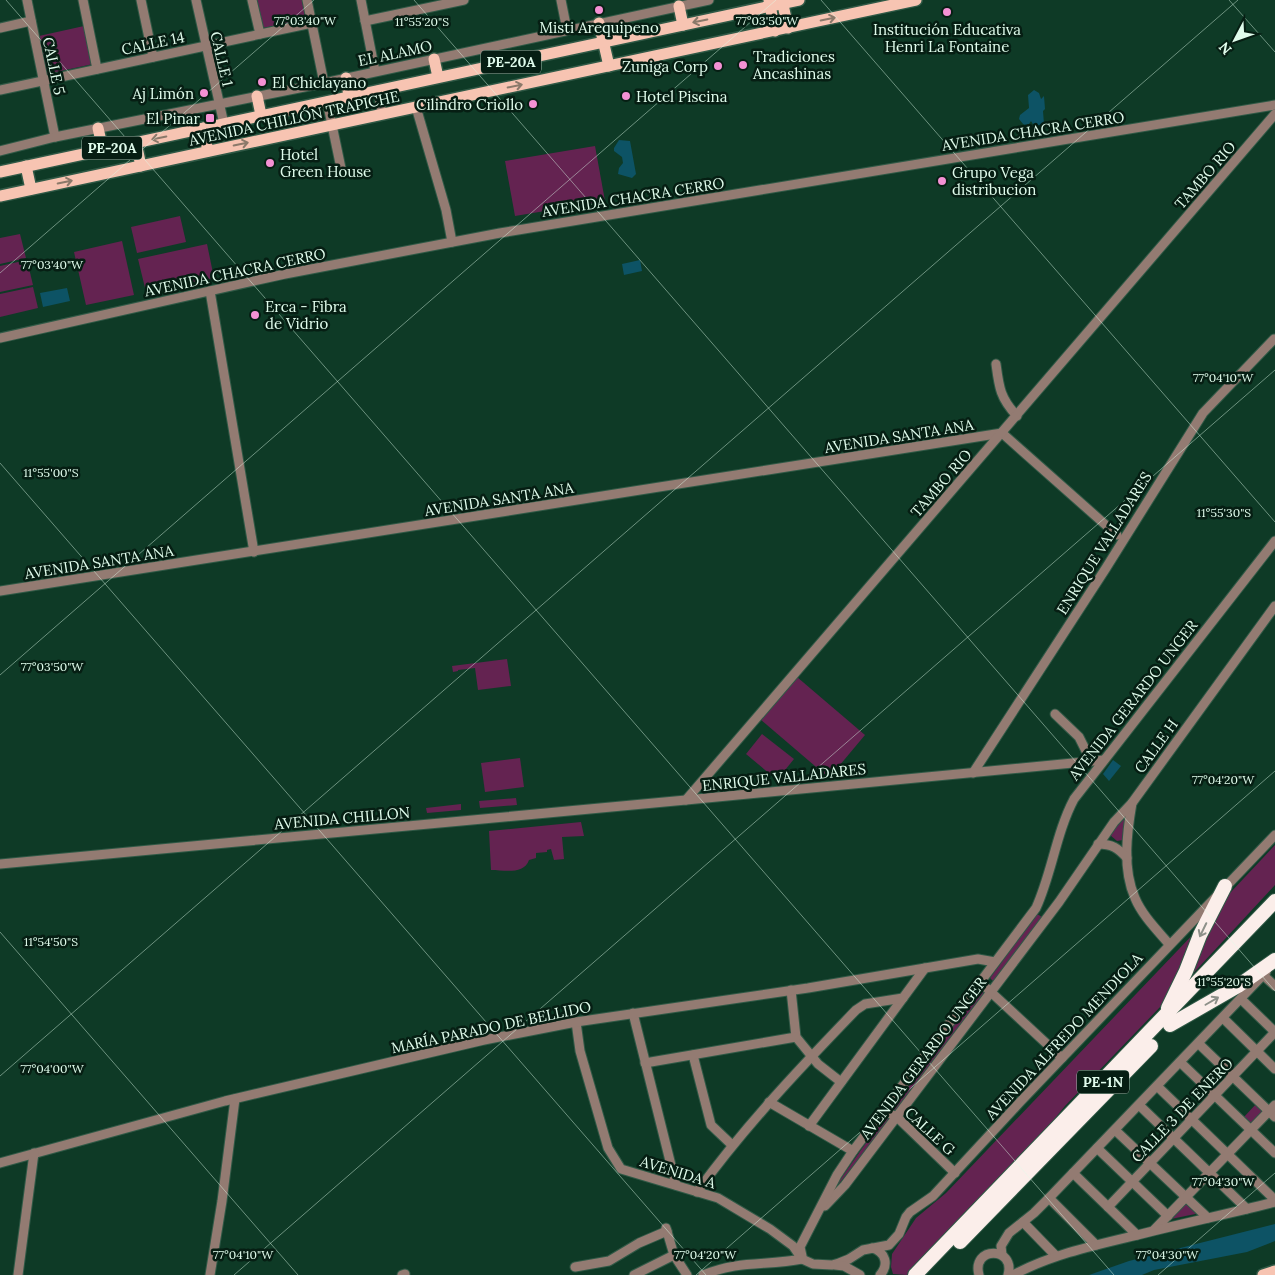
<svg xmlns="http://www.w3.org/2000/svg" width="1275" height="1275" font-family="Lora,serif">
	<rect width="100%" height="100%" fill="#0e3a26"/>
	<g fill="#642351">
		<polygon points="257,0 302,0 306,19 263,28"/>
		<polygon points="84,26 93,64 47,74 39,36"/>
		<polygon points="595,146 605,201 515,216 505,161"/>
		<polygon points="180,216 186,242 137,253 131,227"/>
		<polygon points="20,234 26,258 0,264 0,238"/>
		<polygon points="122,241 134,295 86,305 74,252"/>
		<polygon points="207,244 214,278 146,292 138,259"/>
		<polygon points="27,260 33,285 0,292 0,266"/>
		<polygon points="33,287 38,308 0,317 0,294"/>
		<polygon points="507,659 511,686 478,690 475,668 458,670 458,671 453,672 452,666"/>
		<polygon points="797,677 865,735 829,778 760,719"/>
		<polygon points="762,734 794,759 777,780 746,754"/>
		<polygon points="520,758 524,787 485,792 481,763"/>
		<polygon points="516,798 517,805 480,808 479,801"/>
		<polygon points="461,804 461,810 427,813 426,808"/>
		<polygon points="1125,814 1123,840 1117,841 1110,835"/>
		<path d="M 581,822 L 584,836 L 562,837 L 564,859 L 554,860 L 551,849 L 547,850 L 547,852 L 536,853 L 536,858 L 529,860 C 524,875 504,870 491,870 L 489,831 Z"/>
		<polygon points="1275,845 1275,885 1187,980 1215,909"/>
		<polygon points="1037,914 1042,917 994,982 990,978"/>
		<polygon points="1200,927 1162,1005 1065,1106 1026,1154 907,1275 893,1274 891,1267 892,1254 916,1218 946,1193"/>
		<polygon points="982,986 987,991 895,1113 889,1109"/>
		<polygon points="1257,1103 1265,1111 1251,1125 1243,1118"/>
		<polygon points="885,1116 890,1120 859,1160 830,1194"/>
		<polygon points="1188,1202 1200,1213 1171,1219"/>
	</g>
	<g fill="#0d5365">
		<polygon points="1034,90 1039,93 1041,99 1044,96 1045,109 1043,111 1044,124 1034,126 1031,121 1029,124 1027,124 1028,126 1023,124 1019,119 1020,115 1029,108 1028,95"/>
		<polygon points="619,140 630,141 636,174 632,178 618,174 619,168 623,163 622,157 614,151 614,148"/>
		<polygon points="640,260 642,271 624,275 622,264"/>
		<polygon points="67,288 70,301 43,307 40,293"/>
		<polygon points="1113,760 1121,766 1109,781 1103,774"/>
		<polygon points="1275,1224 1275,1241 1247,1252 1154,1270 1142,1275 1089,1275 1129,1261"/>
	</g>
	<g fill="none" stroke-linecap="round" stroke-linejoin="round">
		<g stroke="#305946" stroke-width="11">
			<g id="minor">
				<polyline points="27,0 55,137"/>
				<polyline points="83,0 97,69"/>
				<polyline points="141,0 153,57"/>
				<polyline points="196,0 224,124"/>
				<polyline points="252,0 260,34"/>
				<polyline points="307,0 324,83"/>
				<polyline points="361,0 375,71"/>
				<polyline points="561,0 567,30"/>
				<polyline points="365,21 464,0"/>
				<polyline points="0,28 31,21"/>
				<polyline points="0,90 312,23"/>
				<polyline points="378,90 382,114"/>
				<polyline points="327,101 342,173"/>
				<polyline points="416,107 446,210 452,242"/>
				<polyline points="0,151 55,137 324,83 709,0"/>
				<polyline points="210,291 254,552"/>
				<polyline points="0,338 285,274 500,233 1275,105"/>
				<path d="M 996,364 C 999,387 1000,398 1017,416"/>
				<polyline points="0,591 1002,433 1117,535"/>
				<polyline points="1055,714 1079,737 1091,761"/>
				<polyline points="973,773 1106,568 1203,413 1274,339"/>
				<polyline points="686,800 1275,114"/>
				<path d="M 1132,803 C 1127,832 1122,869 1135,898 C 1142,915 1157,930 1169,944"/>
				<path d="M 1098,844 C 1112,844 1118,848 1127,858"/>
				<polyline points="0,864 686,800 1104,760"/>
				<polyline points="1263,975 1275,986"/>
				<polyline points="980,982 1062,1058"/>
				<polyline points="791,990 796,1037 818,1064 841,1082"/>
				<polyline points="1241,999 1275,1032"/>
				<polyline points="633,1013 676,1185"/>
				<polyline points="1223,1018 1275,1069"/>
				<polyline points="576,1022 580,1051 608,1148 621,1169 718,1198 770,1229 793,1246 802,1259 813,1264 832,1265 839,1263 849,1259 863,1250 889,1245 899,1234 906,1217 910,1212 933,1196 1020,1102 1275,835"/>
				<polyline points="1199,1044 1275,1117"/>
				<polyline points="693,1055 711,1125 732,1145"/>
				<polyline points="1180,1062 1275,1153"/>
				<polyline points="645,1063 796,1037"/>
				<polyline points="1157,1086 1271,1196"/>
				<polyline points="769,1102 853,1151"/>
				<polyline points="1139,1105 1247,1209"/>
				<polyline points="884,1111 897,1117 955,1173"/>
				<polyline points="809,1126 925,968"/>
				<polyline points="1115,1130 1208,1218"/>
				<polyline points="1097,1148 1168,1216"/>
				<polyline points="0,1163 225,1101 484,1040 576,1022 808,988 978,959 995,962"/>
				<polyline points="1073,1173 1137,1235"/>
				<path d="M 697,1192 C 745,1126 800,1068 856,1010 L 865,1004 L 903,998"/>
				<polyline points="1049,1198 1096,1245"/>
				<polyline points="825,1206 845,1185 1059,902 1114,822 1132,803 1275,606"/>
				<polyline points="1108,1207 1275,1032"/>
				<polyline points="1023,1222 1056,1256"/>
				<polyline points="666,1228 674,1255 687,1275"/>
				<polyline points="1154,1230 1275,1105"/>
				<path d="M 872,1248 C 886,1252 889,1265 880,1275"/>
				<polyline points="1002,1255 1001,1246 1009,1233 1034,1213 1049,1198 1266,972"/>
				<path d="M 802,1256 L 800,1247 L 837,1175 L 853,1151 L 1036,908 C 1052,873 1056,833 1074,799 L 1275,541"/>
				<polyline points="835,1265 844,1266 860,1275"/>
				<polyline points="575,1267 609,1261 639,1243 667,1231"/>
				<polyline points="18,1275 34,1153"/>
				<polyline points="210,1275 222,1201 235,1099"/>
				<polyline points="402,1275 405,1274"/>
				<polyline points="634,1275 674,1255"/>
				<path d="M 703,1275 C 739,1260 766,1266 802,1259"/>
				<path d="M 979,1275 C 971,1246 1016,1246 1008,1275"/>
				<path d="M 1013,1275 C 1051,1255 1091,1246 1133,1236 C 1180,1224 1228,1214 1275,1202"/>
			</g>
		</g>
		<g stroke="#305946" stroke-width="14">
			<g id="major">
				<polyline points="769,0 775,31"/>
				<polyline points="782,0 788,28"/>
				<polyline points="679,6 683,25"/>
				<polyline points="599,23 609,66"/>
				<polyline points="434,59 438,77"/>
				<polyline points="346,78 349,96"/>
				<polyline points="257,96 261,115"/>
				<polyline points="98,128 103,150"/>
				<polyline points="203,128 208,151"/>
				<polyline points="136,143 141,166"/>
				<polyline points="26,166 31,189"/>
				<polyline points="0,172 799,0"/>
				<polyline points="0,196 916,0"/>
				<polyline points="1263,1275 1275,1271"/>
			</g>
		</g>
		<g stroke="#305946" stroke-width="16">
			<g id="highway">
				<polyline points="1168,1008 1186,971 1200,935 1225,886"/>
				<polyline points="1170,1025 1238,986 1275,960"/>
				<polyline points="960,1242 1151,1046"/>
				<polyline points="915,1275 1275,901"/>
			</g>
		</g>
		<use href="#minor" stroke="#937b72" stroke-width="9"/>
		<use href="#major" stroke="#f7c4b2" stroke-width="11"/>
		<use href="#highway" stroke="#fbeeea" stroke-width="14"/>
	</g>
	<defs><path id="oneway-shaft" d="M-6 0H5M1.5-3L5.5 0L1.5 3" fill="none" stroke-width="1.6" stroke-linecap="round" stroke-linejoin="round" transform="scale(1.25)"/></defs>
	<g stroke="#8b796a">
		<use href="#oneway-shaft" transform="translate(828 19) rotate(-12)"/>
		<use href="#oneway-shaft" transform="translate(700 21) rotate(168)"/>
		<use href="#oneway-shaft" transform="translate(515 86) rotate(-12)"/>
		<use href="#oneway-shaft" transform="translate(159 138) rotate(168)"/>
		<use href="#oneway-shaft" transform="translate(241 144) rotate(-12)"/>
		<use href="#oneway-shaft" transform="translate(65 182) rotate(-12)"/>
	</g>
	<g stroke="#8d9089">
		<use href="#oneway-shaft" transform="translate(1203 930) rotate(116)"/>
		<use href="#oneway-shaft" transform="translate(1212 1001) rotate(-30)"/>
	</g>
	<path fill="none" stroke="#e0fcec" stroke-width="1" stroke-opacity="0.45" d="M 6,0 L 1114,1275M 414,0 L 1275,991M 821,0 L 1275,522M 1229,0 L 1275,52M 0,273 L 314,0M 0,463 L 706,1275M 0,675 L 776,0M 0,932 L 298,1275M 0,1076 L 1238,0M 234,1275 L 1275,370M 696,1275 L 1275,771M 1158,1275 L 1275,1173"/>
	<g fill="#f491d4" stroke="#061e13" stroke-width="2">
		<circle cx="599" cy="10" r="5"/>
		<circle cx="947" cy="12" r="5"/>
		<circle cx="743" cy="65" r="5"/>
		<circle cx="718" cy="66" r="5"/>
		<circle cx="262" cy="82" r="5"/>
		<circle cx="204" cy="93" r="5"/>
		<circle cx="626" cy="96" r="5"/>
		<circle cx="533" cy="104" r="5"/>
		<rect x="205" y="113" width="10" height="10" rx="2.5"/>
		<circle cx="270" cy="163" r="5"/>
		<circle cx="942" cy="181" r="5"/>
		<circle cx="255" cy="315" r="5"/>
	</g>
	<g text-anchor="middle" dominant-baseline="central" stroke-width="5" stroke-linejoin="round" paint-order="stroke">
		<g fill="#061e13" stroke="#9fb9ab" stroke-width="1">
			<rect x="481" y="50.5" width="60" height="23" rx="4"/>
			<rect x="82" y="136.5" width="60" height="23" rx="4"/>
			<rect x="1077" y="1070.5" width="52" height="23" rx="4"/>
		</g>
		<g font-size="14" font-weight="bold" fill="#e0fcec">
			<text x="511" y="62">PE-20A</text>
			<text x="112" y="148">PE-20A</text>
			<text x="1103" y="1082">PE-1N</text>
		</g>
		<g font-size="15" fill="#e0fcec" stroke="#061e13" text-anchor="start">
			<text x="599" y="27" text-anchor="middle">Misti Arequipeno</text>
			<text x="947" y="29" text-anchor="middle">Institución Educativa<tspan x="947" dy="17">Henri La Fontaine</tspan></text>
			<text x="753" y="56">Tradiciones<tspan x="753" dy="17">Ancashinas</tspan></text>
			<text x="708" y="66" text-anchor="end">Zuniga Corp</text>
			<text x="272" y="82">El Chiclayano</text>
			<text x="194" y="93" text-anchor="end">Aj Limón</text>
			<text x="636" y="96">Hotel Piscina</text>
			<text x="523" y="104" text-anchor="end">Cilindro Criollo</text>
			<text x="200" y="118" text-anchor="end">El Pinar</text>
			<text x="280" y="154">Hotel<tspan x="280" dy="17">Green House</tspan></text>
			<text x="952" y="172">Grupo Vega<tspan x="952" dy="17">distribucion</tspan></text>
			<text x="265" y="306">Erca - Fibra<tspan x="265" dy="17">de Vidrio</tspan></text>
		</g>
		<g font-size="15" fill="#e0fcec" stroke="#061e13">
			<text transform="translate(153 43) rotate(-12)">CALLE 14</text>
			<text transform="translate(395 53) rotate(-12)">EL ALAMO</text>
			<text transform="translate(222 59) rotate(77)">CALLE 1</text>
			<text transform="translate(54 66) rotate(78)">CALLE 5</text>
			<text transform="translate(294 118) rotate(-12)">AVENIDA CHILLÓN TRAPICHE</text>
			<text transform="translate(1033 131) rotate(-9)">AVENIDA CHACRA CERRO</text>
			<text transform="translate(1205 175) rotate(-49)">TAMBO RIO</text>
			<text transform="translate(633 197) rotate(-9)">AVENIDA CHACRA CERRO</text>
			<text transform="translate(235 272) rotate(-12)">AVENIDA CHACRA CERRO</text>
			<text transform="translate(899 436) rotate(-9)">AVENIDA SANTA ANA</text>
			<text transform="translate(941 483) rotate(-49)">TAMBO RIO</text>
			<text transform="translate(499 499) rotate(-9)">AVENIDA SANTA ANA</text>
			<text transform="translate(1104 543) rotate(-58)">ENRIQUE VALLADARES</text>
			<text transform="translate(99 562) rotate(-9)">AVENIDA SANTA ANA</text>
			<text transform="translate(1133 700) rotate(-52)">AVENIDA GERARDO UNGER</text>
			<text transform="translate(1156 746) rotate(-54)">CALLE H</text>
			<text transform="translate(784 777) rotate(-6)">ENRIQUE VALLADARES</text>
			<text transform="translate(342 818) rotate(-5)">AVENIDA CHILLON</text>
			<text transform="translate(491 1027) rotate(-12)">MARÍA PARADO DE BELLIDO</text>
			<text transform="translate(1064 1036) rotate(-47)">AVENIDA ALFREDO MENDIOLA</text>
			<text transform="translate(923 1058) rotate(-53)">AVENIDA GERARDO UNGER</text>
			<text transform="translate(1182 1110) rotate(-46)">CALLE 3 DE ENERO</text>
			<text transform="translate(930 1131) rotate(43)">CALLE G</text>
			<text transform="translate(678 1172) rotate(17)">AVENIDA A</text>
		</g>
	</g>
	<g font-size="12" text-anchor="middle" fill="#e0fcec" stroke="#061e13" stroke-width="5" stroke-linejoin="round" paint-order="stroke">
		<text x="305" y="25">77°03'40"W</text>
		<text x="767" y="25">77°03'50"W</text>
		<text x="422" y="26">11°55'20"S</text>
		<text x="52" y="269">77°03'40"W</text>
		<text x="1223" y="382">77°04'10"W</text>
		<text x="51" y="477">11°55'00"S</text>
		<text x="1224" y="517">11°55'30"S</text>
		<text x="52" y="671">77°03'50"W</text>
		<text x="1223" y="784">77°04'20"W</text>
		<text x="51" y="946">11°54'50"S</text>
		<text x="1224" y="986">11°55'20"S</text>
		<text x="52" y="1073">77°04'00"W</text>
		<text x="1223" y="1186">77°04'30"W</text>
		<text x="243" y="1259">77°04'10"W</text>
		<text x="705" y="1259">77°04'20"W</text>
		<text x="1167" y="1259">77°04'30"W</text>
	</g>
	<g transform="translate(1235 40) rotate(229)" stroke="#061e13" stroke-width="4" paint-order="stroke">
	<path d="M0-4L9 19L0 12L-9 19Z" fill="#e0fcec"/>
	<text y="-8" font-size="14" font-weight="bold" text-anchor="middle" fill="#e0fcec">N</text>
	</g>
</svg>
